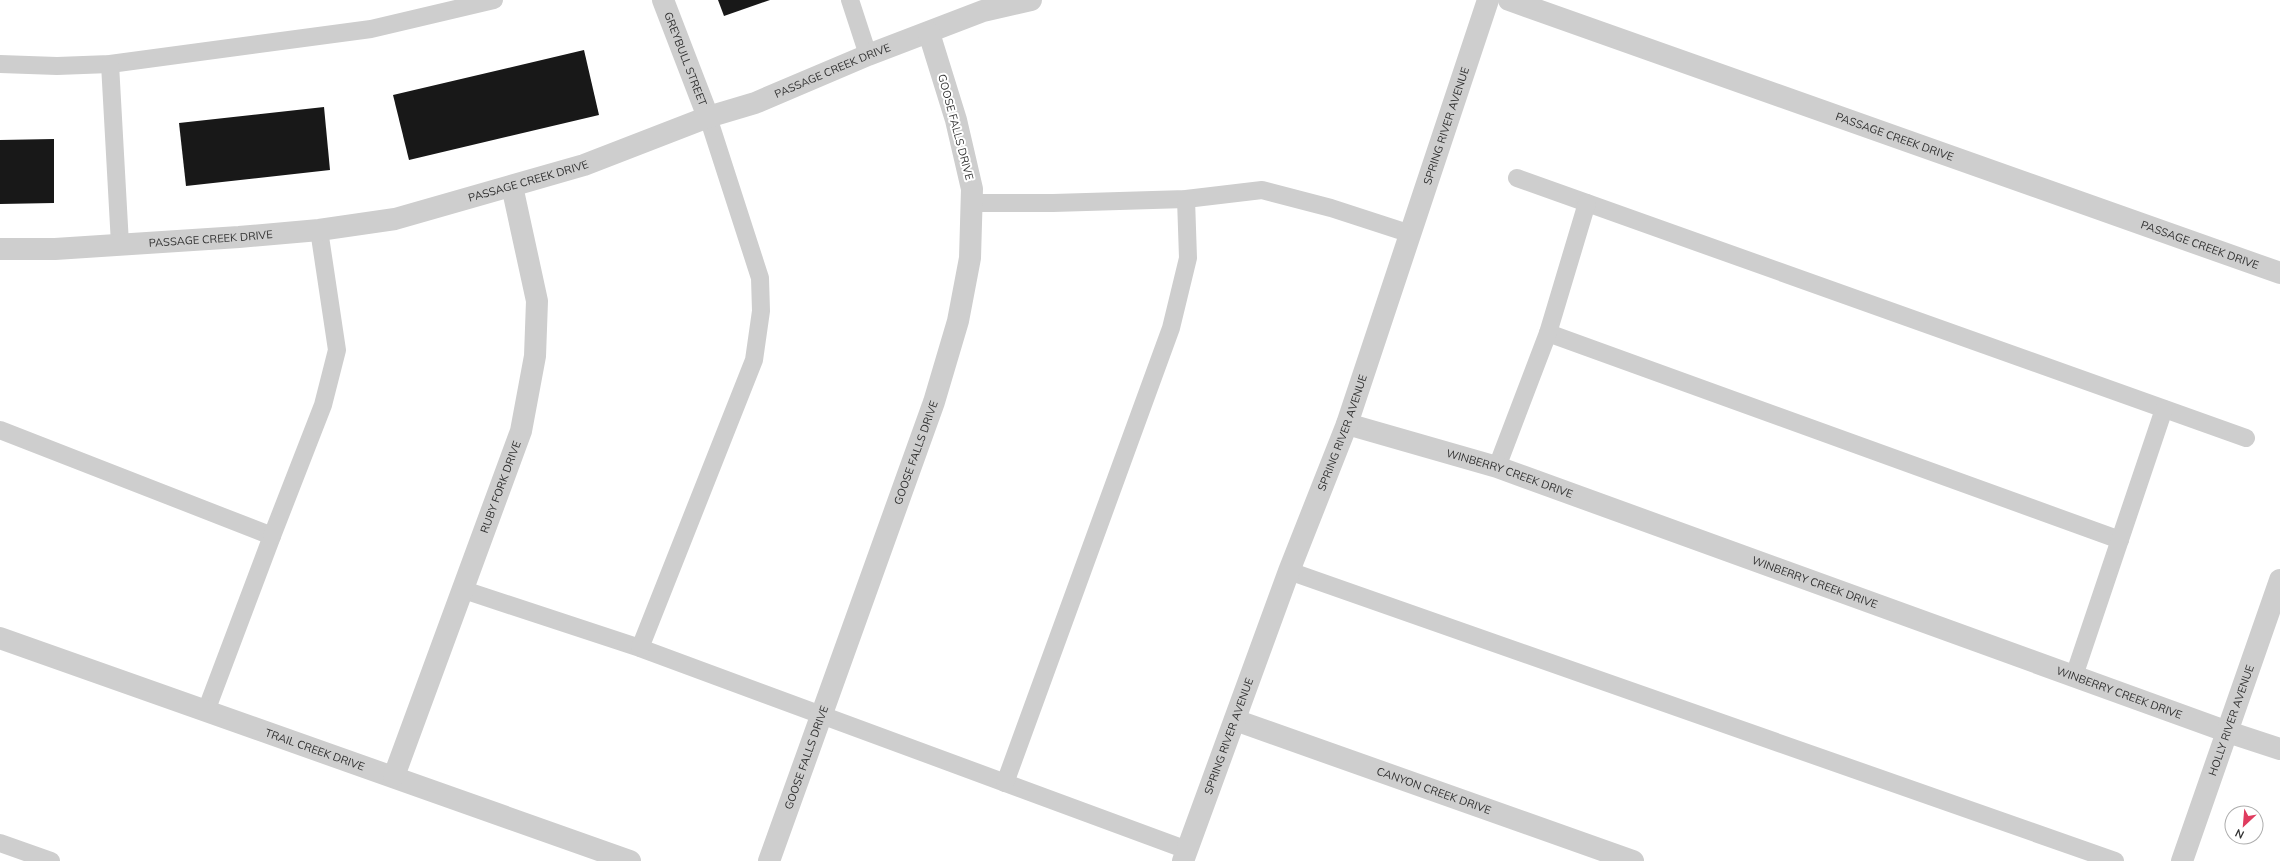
<svg xmlns="http://www.w3.org/2000/svg" width="2280" height="861" font-family="Mulish,sans-serif">
	<rect width="100%" height="100%" fill="#fff"/>
	<g fill="#181818">
		<polygon points="718,0 770,0 724,16"/>
		<polygon points="584,50 599,115 409,160 393,95"/>
		<polygon points="324,107 330,170 186,186 179,123"/>
		<polygon points="54,139 54,203 0,204 0,140"/>
	</g>
	<g fill="none" stroke-linecap="round" stroke-linejoin="round">
		<g stroke="#cecece" stroke-width="18">
			<polyline points="850,0 868,55"/>
			<polyline points="0,64 57,66 110,64 371,29 494,0"/>
			<polyline points="110,64 120,244"/>
			<polyline points="1517,178 2246,438"/>
			<polyline points="972,203 1053,203 1186,199 1262,190 1331,208 1411,234"/>
			<polyline points="1548,333 2120,540"/>
			<polyline points="0,430 272,536 206,711"/>
			<polyline points="1497,467 1548,333 1587,203"/>
			<polyline points="272,536 323,405 337,350 319,230"/>
			<polyline points="1289,571 2115,861"/>
			<polyline points="464,590 640,648 1187,850"/>
			<polyline points="640,648 754,360 761,311 760,278 708,117"/>
			<polyline points="2074,676 2164,409"/>
			<polyline points="1005,783 1171,328 1188,258 1186,199"/>
			<polyline points="0,843 51,861"/>
		</g>
		<g stroke="#cecece" stroke-width="22">
			<path id="s1" d="M 663,0 L 708,117"/>
			<path id="s2" d="M 1509,0 L 2280,273"/>
			<path id="s3" d="M 0,249 L 55,249 L 239,237 L 319,230 L 395,219 L 584,165 L 708,117 L 755,103 L 868,55 L 983,11 L 1031,0"/>
			<path id="s4" d="M 1347,424 L 1497,467 L 2228,732 L 2280,749"/>
			<path id="s5" d="M 0,638 L 630,861"/>
			<path id="s6" d="M 1235,720 L 1633,861"/>
			<path id="s7" d="M 394,776 L 521,431 L 535,356 L 537,301 L 512,186"/>
			<path id="s8" d="M 769,861 L 934,402 L 958,321 L 970,258 L 972,189 L 956,120 L 929,33"/>
			<path id="s9" d="M 1183,861 L 1289,571 L 1347,424 L 1488,0"/>
			<path id="s10" d="M 2182,861 L 2280,580"/>
		</g>
	</g>
	<g text-anchor="middle" dominant-baseline="central" stroke-width="4" stroke-linejoin="round" paint-order="stroke">
		<g font-size="11" fill="#313131" stroke="#fff">
			<text stroke="none"><textPath href="#s1" startOffset="63">GREYBULL STREET</textPath></text>
			<text stroke="none"><textPath href="#s3" startOffset="859">PASSAGE CREEK DRIVE</textPath></text>
			<text stroke="none"><textPath href="#s9" startOffset="781">SPRING RIVER AVENUE</textPath></text>
			<text transform="translate(956 127) rotate(75)">GOOSE FALLS DRIVE</text>
			<text stroke="none"><textPath href="#s2" startOffset="409">PASSAGE CREEK DRIVE</textPath></text>
			<text stroke="none"><textPath href="#s3" startOffset="535">PASSAGE CREEK DRIVE</textPath></text>
			<text stroke="none"><textPath href="#s3" startOffset="211">PASSAGE CREEK DRIVE</textPath></text>
			<text stroke="none"><textPath href="#s2" startOffset="733">PASSAGE CREEK DRIVE</textPath></text>
			<text stroke="none"><textPath href="#s9" startOffset="457">SPRING RIVER AVENUE</textPath></text>
			<text stroke="none"><textPath href="#s8" startOffset="434">GOOSE FALLS DRIVE</textPath></text>
			<text stroke="none"><textPath href="#s4" startOffset="170">WINBERRY CREEK DRIVE</textPath></text>
			<text stroke="none"><textPath href="#s7" startOffset="308">RUBY FORK DRIVE</textPath></text>
			<text stroke="none"><textPath href="#s4" startOffset="494">WINBERRY CREEK DRIVE</textPath></text>
			<text stroke="none"><textPath href="#s4" startOffset="818">WINBERRY CREEK DRIVE</textPath></text>
			<text stroke="none"><textPath href="#s10" startOffset="149">HOLLY RIVER AVENUE</textPath></text>
			<text stroke="none"><textPath href="#s9" startOffset="133">SPRING RIVER AVENUE</textPath></text>
			<text stroke="none"><textPath href="#s5" startOffset="334">TRAIL CREEK DRIVE</textPath></text>
			<text stroke="none"><textPath href="#s8" startOffset="110">GOOSE FALLS DRIVE</textPath></text>
			<text stroke="none"><textPath href="#s6" startOffset="211">CANYON CREEK DRIVE</textPath></text>
		</g>
	</g>
	<g transform="translate(2244 825) rotate(206)"><circle r="19" fill="#ffffff" stroke="#adadad"/>
	<path d="M0-3L7 15L0 10L-7 15Z" fill="#df3c5f"/>
	<text y="-6" font-size="11" font-weight="bold" text-anchor="middle" fill="#313131">N</text>
	</g>
</svg>
